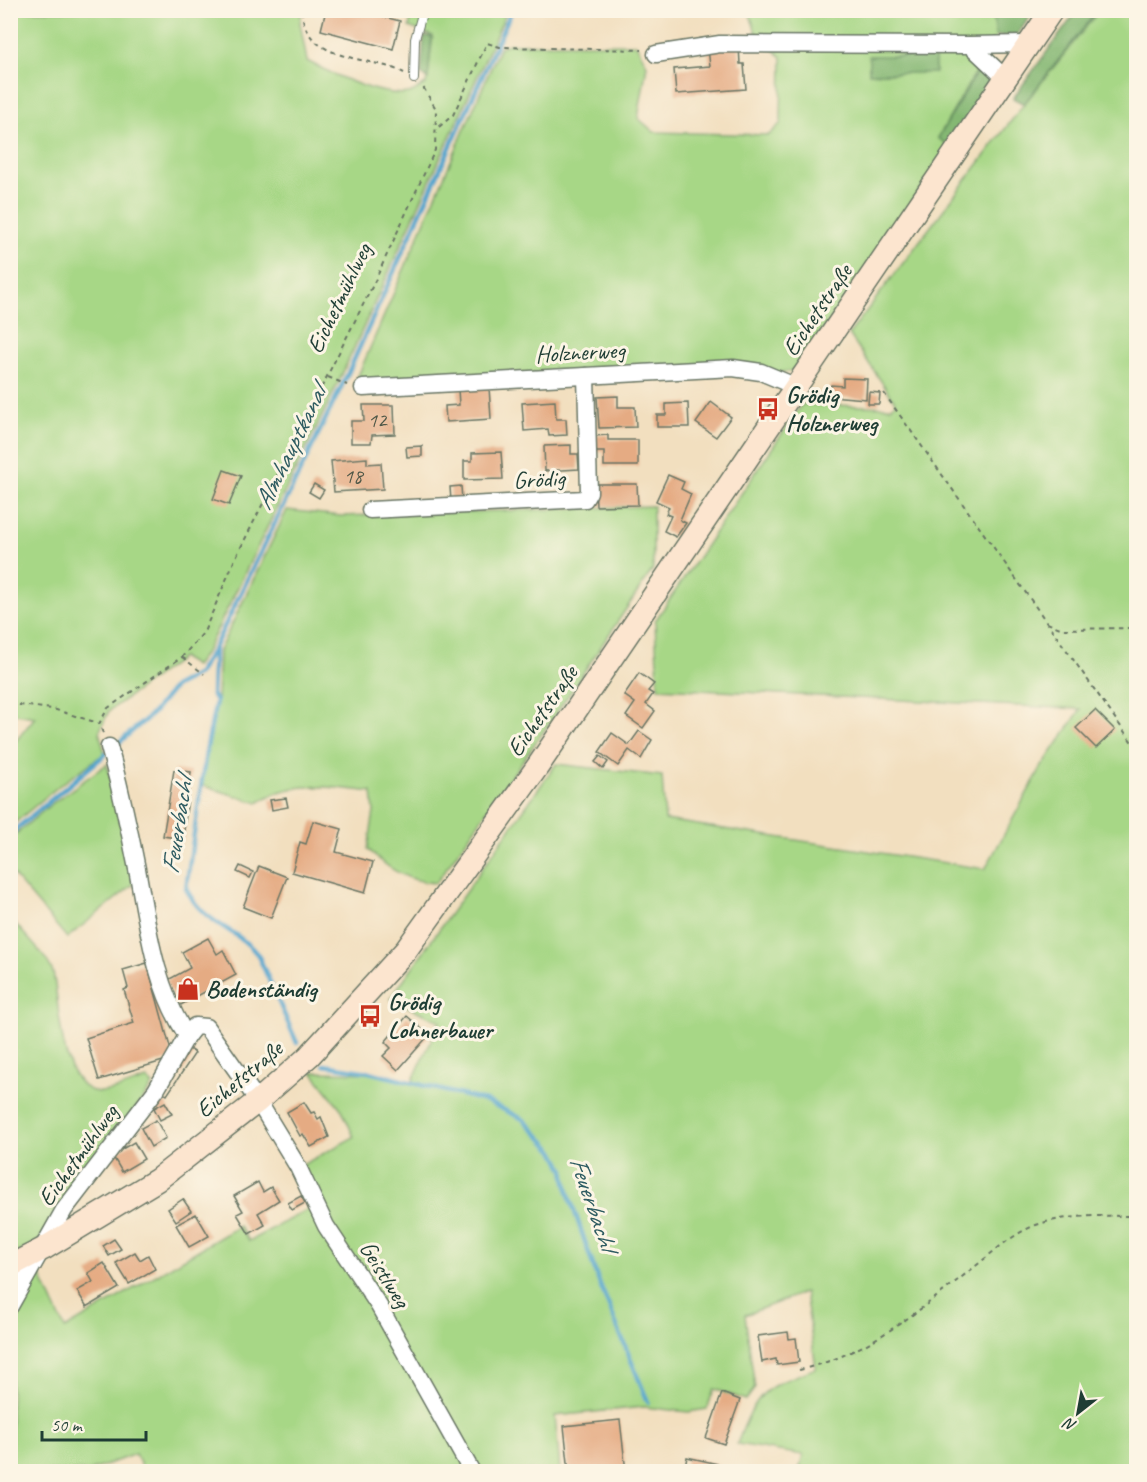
<svg xmlns="http://www.w3.org/2000/svg" width="1147" height="1482" font-family="Caveat,sans-serif">
	<rect width="100%" height="100%" fill="#fcf5e5"/>
	<filter id="ink" filterUnits="userSpaceOnUse"><feTurbulence type="fractalNoise" baseFrequency=".0167" numOctaves="2"/><feDisplacementMap in="SourceGraphic" scale="12" xChannelSelector="R" yChannelSelector="G"/><feConvolveMatrix kernelMatrix="1 2 1 2 8 2 1 2 1" color-interpolation-filters="sRGB"/></filter>
	<filter id="wash" filterUnits="userSpaceOnUse"><feTurbulence type="fractalNoise" baseFrequency=".008" numOctaves="4" result="noise"/><feDisplacementMap in="SourceGraphic" scale="24" xChannelSelector="R" yChannelSelector="G"/><feGaussianBlur stdDeviation="1.35" result="paint"/><feColorMatrix in="noise" values="0 0 0 0 0 0 0 0 0 0 0 0 0 0 0 0 0 1.4 0 .05"/><feComposite in="paint" operator="in"/></filter>
	<g filter="url(#wash)">
		<rect width="100%" height="100%" fill="#f2dfbf"/>
		<g fill="#a7d786" stroke="#638a5d" stroke-width="1.5">
			<path d="M 11,11 L 302,11 L 300,23 L 307,61 C 332,74 380,98 409,93 C 415,92 421,86 426,84 L 433,36 L 409,27 L 413,11 L 507,11 L 339,381 L 206,652 L 195,666 L 182,658 L 109,711 L 99,732 L 105,753 L 60,785 L 11,826 L 11,747 L 35,717 L 11,713 Z"/>
			<polygon points="749,11 1009,11 994,14 996,36 938,138 950,146 796,370 778,373 747,364 355,383 500,47 509,44 636,44 647,65 638,118 654,132 769,135 781,123 782,57 757,36"/>
			<path d="M 1099,11 L 1136,11 L 1136,1471 L 799,1471 L 803,1455 L 737,1444 C 758,1389 763,1388 816,1368 L 805,1292 L 745,1315 L 755,1388 L 746,1400 L 714,1389 L 707,1409 L 688,1412 L 644,1407 L 555,1416 L 560,1471 L 145,1472 L 135,1454 L 90,1471 L 11,1472 L 11,1317 L 38,1270 L 65,1329 L 239,1226 L 249,1241 L 320,1203 L 302,1165 L 354,1137 L 342,1110 L 312,1072 L 374,1073 L 412,1082 L 440,1021 L 390,999 L 556,764 L 662,776 L 665,820 L 985,869 L 1041,768 L 1081,709 L 658,688 L 655,621 L 802,404 L 891,407 L 896,403 L 849,334 L 1024,104 Z"/>
			<path d="M 653,506 L 653,569 L 555,715 L 436,883 C 407,881 389,870 368,849 L 374,812 L 372,792 C 334,787 290,779 258,803 L 201,785 L 217,703 L 219,651 L 287,510 L 341,516 Z"/>
			<polygon points="107,764 134,884 67,938 11,872 10,839 50,805"/>
			<path d="M 10,918 C 21,931 49,958 53,973 C 60,1001 58,1088 98,1092 C 113,1093 133,1083 147,1079 L 153,1085 L 37,1243 L 10,1257 Z"/>
		</g>
		<g fill="#85b873" stroke="#527a54" stroke-width="1.5">
			<polygon points="1009,10 1034,11 1017,35 996,36 993,14"/>
			<polygon points="1077,11 1097,11 1024,104 1013,98"/>
			<polygon points="424,36 432,37 428,79 421,74"/>
			<rect x="869" y="56" width="66" height="17"/>
			<polygon points="978,70 992,80 950,146 938,138"/>
		</g>
		<g fill="none" stroke-linecap="round" stroke-linejoin="round">
			<g stroke="#53a5ce" stroke-width="4.5">
				<path d="M 214,648 L 212,694 L 216,701 L 206,752 L 186,888 C 202,924 236,927 258,955 L 297,1043"/>
				<polyline points="114,747 153,713 174,687 198,674 214,648 348,373 512,10"/>
				<polyline points="10,834 106,754"/>
				<polyline points="324,1065 369,1072 486,1101 523,1119 554,1151 564,1170 568,1192 597,1277 648,1402"/>
			</g>
		</g>
		<g id="blocks">
			<g fill="#e5ab83">
				<polygon points="326,10 386,10 384,17 400,21 393,49 321,30"/>
				<polygon points="739,46 740,64 744,64 746,89 676,94 674,69 710,66 708,48"/>
				<polygon points="843,378 867,379 866,399 830,396 831,385 843,386"/>
				<polygon points="489,387 491,419 446,422 445,406 459,405 458,389"/>
				<polygon points="869,392 880,393 879,404 868,404"/>
				<polygon points="618,396 618,407 635,407 636,427 599,428 597,397"/>
				<polygon points="555,401 556,419 566,419 567,435 549,436 548,429 524,431 522,403"/>
				<polygon points="711,402 731,417 716,437 696,423"/>
				<polygon points="688,403 689,427 657,427 657,415 666,415 666,404"/>
				<polygon points="363,405 394,405 395,434 372,435 371,443 351,443 351,421 364,421"/>
				<polygon points="608,435 608,440 638,440 638,466 604,466 604,452 595,452 594,436"/>
				<polygon points="571,445 571,454 578,454 579,469 545,471 544,446"/>
				<polygon points="422,446 422,456 407,457 406,447"/>
				<polygon points="501,452 503,479 464,480 464,461 472,461 472,453"/>
				<polygon points="367,458 367,464 381,463 383,489 334,492 331,461"/>
				<polygon points="224,470 241,476 229,505 213,499"/>
				<polygon points="668,475 684,482 681,489 691,494 680,520 686,523 676,537 664,531 671,516 666,514 669,507 656,501"/>
				<polygon points="314,484 324,490 319,498 309,492"/>
				<polygon points="595,484 637,484 638,505 596,506"/>
				<polygon points="461,486 462,500 451,501 450,487"/>
				<polygon points="639,673 654,684 648,691 653,694 646,704 655,711 643,728 626,716 635,703 624,695"/>
				<polygon points="1095,710 1115,730 1096,748 1076,728"/>
				<polygon points="639,731 652,740 641,759 629,750 618,766 599,752 612,733 629,745"/>
				<polygon points="600,756 608,762 603,769 595,762"/>
				<polygon points="174,770 191,772 183,839 163,836"/>
				<polygon points="286,798 288,807 272,810 270,800"/>
				<polygon points="313,821 342,829 336,852 373,862 365,893 292,872 300,842 306,844"/>
				<polygon points="240,866 253,872 250,878 237,872"/>
				<polygon points="259,866 287,877 271,918 243,907"/>
				<polygon points="208,938 217,954 223,950 236,975 179,1006 166,981 190,968 182,952"/>
				<polygon points="147,963 173,1058 99,1080 86,1038 134,1023 124,990 128,988 123,970"/>
				<polygon points="407,1016 429,1035 398,1070 383,1056 391,1048 385,1042"/>
				<polygon points="189,1049 195,1053 167,1095 161,1091"/>
				<polygon points="165,1102 172,1114 160,1120 154,1108"/>
				<polygon points="304,1102 311,1113 314,1112 318,1119 321,1117 329,1137 311,1147 303,1134 300,1136 287,1112"/>
				<polygon points="156,1120 166,1138 151,1147 141,1128"/>
				<polygon points="134,1142 144,1159 122,1172 112,1155"/>
				<polygon points="258,1182 263,1192 271,1187 279,1200 258,1213 265,1225 249,1234 237,1214 243,1211 234,1196"/>
				<polygon points="301,1196 305,1203 292,1210 288,1203"/>
				<polygon points="183,1199 191,1211 176,1221 168,1209"/>
				<polygon points="196,1214 209,1236 189,1247 176,1225"/>
				<polygon points="114,1239 121,1249 109,1256 103,1246"/>
				<polygon points="135,1252 140,1260 148,1255 155,1269 129,1284 116,1263"/>
				<polygon points="104,1263 119,1288 87,1307 77,1291 93,1282 88,1273"/>
				<polygon points="788,1332 789,1339 796,1338 799,1362 777,1365 776,1359 762,1362 758,1336"/>
				<polygon points="722,1393 740,1400 724,1444 706,1438"/>
				<polygon points="620,1420 626,1472 569,1472 564,1426"/>
				<polygon points="687,1457 718,1464 716,1472 684,1472"/>
			</g>
		</g>
	</g>
	<g filter="url(#ink)">
		<use href="#blocks" fill-opacity="0" stroke="#697665" stroke-width="1.5"/>
		<g fill="none" stroke-linecap="round" stroke-linejoin="round">
			<g stroke="#697665" stroke-width="10">
				<polyline id="service" points="414,79 415,39 422,14"/>
			</g>
			<g stroke="#697665" stroke-width="19">
				<g id="minor">
					<polyline points="970,45 1029,44"/>
					<polyline points="656,54 720,44 970,45 1006,79"/>
					<polyline points="363,388 733,368 761,372 797,387"/>
					<polyline points="370,510 585,499 589,492 586,376"/>
					<polyline points="187,1036 195,1026 206,1027 258,1101 298,1167 326,1226 379,1306 472,1472"/>
					<path d="M 10,1306 L 64,1210 L 156,1090 L 187,1036 C 154,985 148,927 137,869 C 129,828 120,787 109,747"/>
				</g>
			</g>
			<g stroke="#697665" stroke-width="25">
				<polyline id="secondary" points="10,1266 43,1249 157,1180 258,1101 309,1056 406,950 538,766 1052,10"/>
			</g>
			<g stroke="#697665" stroke-width="2" stroke-dasharray="4.5 4.5" stroke-linecap="butt">
				<path d="M 302,10 C 304,64 371,55 404,73"/>
				<polyline points="439,127 453,115 487,43 500,47 642,50"/>
				<polyline points="328,377 347,385"/>
				<polyline points="884,393 1136,748"/>
				<polyline points="1047,623 1063,629 1136,628"/>
				<polyline points="182,657 204,674"/>
				<polyline points="10,704 53,709 98,723"/>
				<polyline points="103,733 99,724 108,708 182,657 204,632 235,559 373,285 435,150 436,109 423,87"/>
				<path d="M 799,1370 C 868,1354 917,1312 972,1269 C 991,1254 1012,1234 1036,1225 C 1069,1214 1103,1216 1136,1216"/>
			</g>
			<use href="#service" stroke="#fff" stroke-width="8"/>
			<use href="#minor" stroke="#fff" stroke-width="16"/>
			<use href="#secondary" stroke="#fce5cf" stroke-width="22"/>
		</g>
	</g>
	<defs>
		<g id="bus-bare" transform="scale(1.8)"><path d="M-5-6H5V4H4V6H2V4H-2V6H-4V4H-5ZM-3.5-4V0h7V-4ZM-3.5 1.2v1.5H-2V1.2ZM2 1.2v1.5H3.5V1.2Z" fill="#c8321e" stroke="#fcf5e5" stroke-width="2.5" paint-order="stroke"/></g>
		<g id="shop-bare" transform="scale(1.8)"><path d="M-5-2.5h2.3a2.7 3.5 0 0 1 5.4 0H5L5.5 6h-11ZM-1.5-2.5h3a1.5 2.3 0 0 0-3 0Z" fill="#c8321e" stroke="#fcf5e5" stroke-width="2.5" paint-order="stroke"/></g>
	</defs>
	<g fill-rule="evenodd">
		<use href="#bus-bare" x="768" y="409"/>
		<use href="#shop-bare" x="188" y="989"/>
		<use href="#bus-bare" x="370" y="1016"/>
	</g>
	<g text-anchor="middle" dominant-baseline="central" stroke-width="6" stroke-linejoin="round" paint-order="stroke">
		<g font-size="21" fill="#505848">
			<text x="377" y="420">12</text>
			<text x="353" y="476">18</text>
		</g>
		<g font-size="24" fill="#1f3d34" stroke="#fcf5e5">
			<text transform="translate(339 298) rotate(-64)">Eichetmühlweg</text>
			<text transform="translate(817 310) rotate(-56)">Eichetstraße</text>
			<text transform="translate(580 352) rotate(-3)">Holznerweg</text>
			<text transform="translate(539 479) rotate(-3)">Grödig</text>
			<text transform="translate(542 711) rotate(-55)">Eichetstraße</text>
			<text transform="translate(239 1079) rotate(-40)">Eichetstraße</text>
			<text transform="translate(78 1155) rotate(-54)">Eichetmühlweg</text>
			<text transform="translate(385 1274) rotate(58)">Geistlweg</text>
		</g>
		<g font-size="24" font-weight="bold" fill="#1f3d34" stroke="#fcf5e5" text-anchor="start">
			<text x="786" y="395">Grödig<tspan x="786" dy="28">Holznerweg</tspan></text>
			<text x="206" y="989">Bodenständig</text>
			<text x="388" y="1002">Grödig<tspan x="388" dy="28">Lohnerbauer</tspan></text>
		</g>
		<g font-size="26" font-style="italic" fill="#2f5c62" stroke="#fcf5e5">
			<text transform="translate(290 448) rotate(-64)">Almhauptkanal</text>
			<text transform="translate(177 826) rotate(-81)">Feuerbachl</text>
			<text transform="translate(593 1203) rotate(71)">Feuerbachl</text>
		</g>
	</g>
	<rect width="1147" height="1482" fill="none" stroke="#fcf5e5" stroke-width="36"/>
	<g transform="translate(1078 1413) rotate(211)" stroke="#fcf5e5" stroke-width="4.5" paint-order="stroke">
	<path d="M0-4.5L10 22L0 15L-10 22Z" fill="#1f3d34"/>
	<text y="-9" font-size="16" font-weight="bold" text-anchor="middle" fill="#1f3d34">N</text>
	</g>
	<path d="M42 1431v9h104v-9" fill="none" stroke="#1f3d34" stroke-width="3"/>
	<text x="51" y="1431" font-size="18" fill="#1f3d34" stroke="#fcf5e5" stroke-width="4.5" paint-order="stroke">50 m</text>
</svg>
